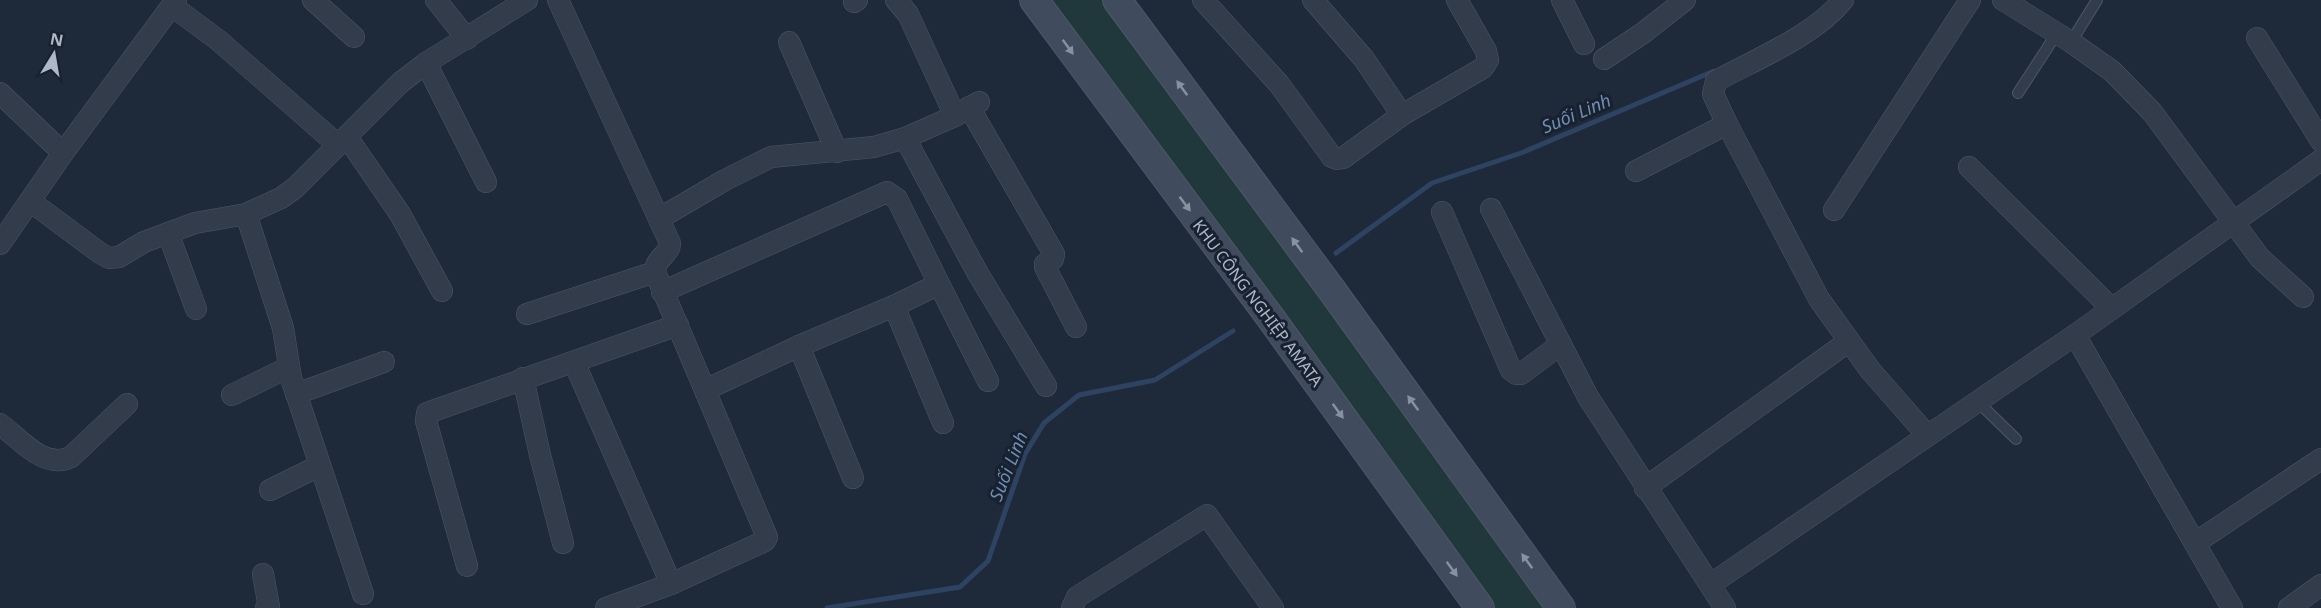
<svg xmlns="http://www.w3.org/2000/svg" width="2321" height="608" font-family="'Noto Sans',sans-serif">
	<rect width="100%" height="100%" fill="#1e2a3a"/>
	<polygon fill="#20383b" points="1047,0 1104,0 1549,608 1493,608"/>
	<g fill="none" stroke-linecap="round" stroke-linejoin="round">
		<g stroke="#2e4361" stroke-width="5">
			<polyline points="1336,253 1432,183 1521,153 1714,71"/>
			<polyline points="827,608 960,587 988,561 1025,454 1044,423 1079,395 1155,380 1233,331"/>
		</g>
		<g stroke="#4d5765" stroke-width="12">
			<g id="lane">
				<polyline points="2071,42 2097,0"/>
				<polyline points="2018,93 2057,33"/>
				<polyline points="1977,401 2016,439"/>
			</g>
		</g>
		<g stroke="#4d5765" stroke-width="22">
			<g id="street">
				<polyline points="313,0 354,37"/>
				<polyline points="436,0 467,39"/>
				<path d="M 558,0 L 670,243 C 670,255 655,257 655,272 L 767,537 L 765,541 L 671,584 L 606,608"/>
				<polyline points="896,0 908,14 955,116"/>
				<polyline points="1203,0 1279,84 1332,157 1337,159 1343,158 1402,115 1483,68 1488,60 1486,51 1457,0"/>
				<polyline points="1313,0 1364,59 1402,115"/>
				<polyline points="1562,0 1584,44"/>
				<path d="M 1843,0 C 1814,36 1756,59 1716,81 L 1713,94 L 1727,124 L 1819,299 L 1870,370 L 1927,435"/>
				<polyline points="2003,0 2071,42 2112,71 2152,112 2260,258 2303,297"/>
				<polyline points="854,2 857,0"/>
				<polyline points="172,6 218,40 338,145"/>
				<polyline points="2257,38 2321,141"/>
				<polyline points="789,42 837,152"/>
				<polyline points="1604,59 1643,33 1685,0"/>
				<polyline points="426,63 486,182"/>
				<polyline points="0,93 63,153"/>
				<polyline points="969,107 1054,254 1053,259 1045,264 1045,267 1076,327"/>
				<polyline points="347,137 400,214 442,291"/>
				<polyline points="905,138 977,272 1046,386"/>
				<polyline points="1969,167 2111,308"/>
				<polyline points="1636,171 1727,124"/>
				<polyline points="30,201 100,253 109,258 119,257 144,242 168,233 195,223 246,214 281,198 295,188 400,83 426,63 527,0"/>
				<polyline points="1491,209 1588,397 1725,608"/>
				<polyline points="1834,210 1970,0"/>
				<polyline points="1442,212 1511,370 1516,374 1521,374 1561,344"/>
				<polyline points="246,214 283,328 291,378 363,594"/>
				<polyline points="660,218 725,180 771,157 874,147 905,138 955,116 979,102"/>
				<polyline points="168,233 196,309"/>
				<polyline points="0,244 63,153 176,0"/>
				<polyline points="939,284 988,381"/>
				<polyline points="662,292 887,192 897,199 939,284 894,306"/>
				<polyline points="527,314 655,272"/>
				<polyline points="2075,335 2232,608"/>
				<polyline points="799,346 853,478"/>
				<polyline points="574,362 671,584"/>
				<polyline points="523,378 540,455 563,543"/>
				<polyline points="705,390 799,346 894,306 943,423"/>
				<polyline points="296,394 384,362"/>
				<polyline points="232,395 289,367"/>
				<path d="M 0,424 C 20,439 44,470 71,457 L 127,404"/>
				<polyline points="1645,488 1849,341"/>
				<polyline points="270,490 319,466"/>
				<polyline points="2195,543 2321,459"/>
				<polyline points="467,566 426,421 427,413 678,325"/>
				<polyline points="263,574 269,607 266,608"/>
				<polyline points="1711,584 2075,335 2321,160"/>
				<polyline points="1072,608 1077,597 1207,515 1273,608"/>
				<polyline points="2289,608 2321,585"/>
			</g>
		</g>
		<g stroke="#4d5765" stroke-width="30">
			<g id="secondary">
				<polyline points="1034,0 1270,317 1480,608"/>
				<polyline points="1117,0 1331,289 1561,608"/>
			</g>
		</g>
		<use href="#lane" stroke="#323c4a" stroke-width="10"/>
		<use href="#street" stroke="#323c4a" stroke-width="21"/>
		<use href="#secondary" stroke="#404b5e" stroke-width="28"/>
	</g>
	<defs><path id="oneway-solid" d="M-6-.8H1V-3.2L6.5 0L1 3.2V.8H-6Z" transform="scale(1.5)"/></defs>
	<g fill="#8791a2">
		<use href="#oneway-solid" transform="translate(1068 47) rotate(54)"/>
		<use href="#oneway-solid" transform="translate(1182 88) rotate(-126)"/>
		<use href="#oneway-solid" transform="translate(1185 204) rotate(53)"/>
		<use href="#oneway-solid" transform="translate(1297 245) rotate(-126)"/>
		<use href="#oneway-solid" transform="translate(1413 403) rotate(-126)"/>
		<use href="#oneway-solid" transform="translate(1338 411) rotate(54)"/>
		<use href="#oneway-solid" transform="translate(1527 561) rotate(-126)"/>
		<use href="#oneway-solid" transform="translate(1452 569) rotate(54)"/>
	</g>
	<g text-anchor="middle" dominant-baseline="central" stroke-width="6" stroke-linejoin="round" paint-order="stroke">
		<g font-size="16" fill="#adb7c7" stroke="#18212f">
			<text transform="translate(1258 303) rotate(53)">KHU CÔNG NGHIỆP AMATA</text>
		</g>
		<g font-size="18" font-style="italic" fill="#718db2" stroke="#18212f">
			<text transform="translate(1576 113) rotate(-23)">Suối Linh</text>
			<text transform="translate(1008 466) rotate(-68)">Suối Linh</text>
		</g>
	</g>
	<g transform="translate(54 54) rotate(11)" stroke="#18212f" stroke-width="4.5" paint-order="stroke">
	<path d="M0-4.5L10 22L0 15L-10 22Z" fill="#adb7c7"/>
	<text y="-9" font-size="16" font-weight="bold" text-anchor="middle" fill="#adb7c7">N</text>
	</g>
</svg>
